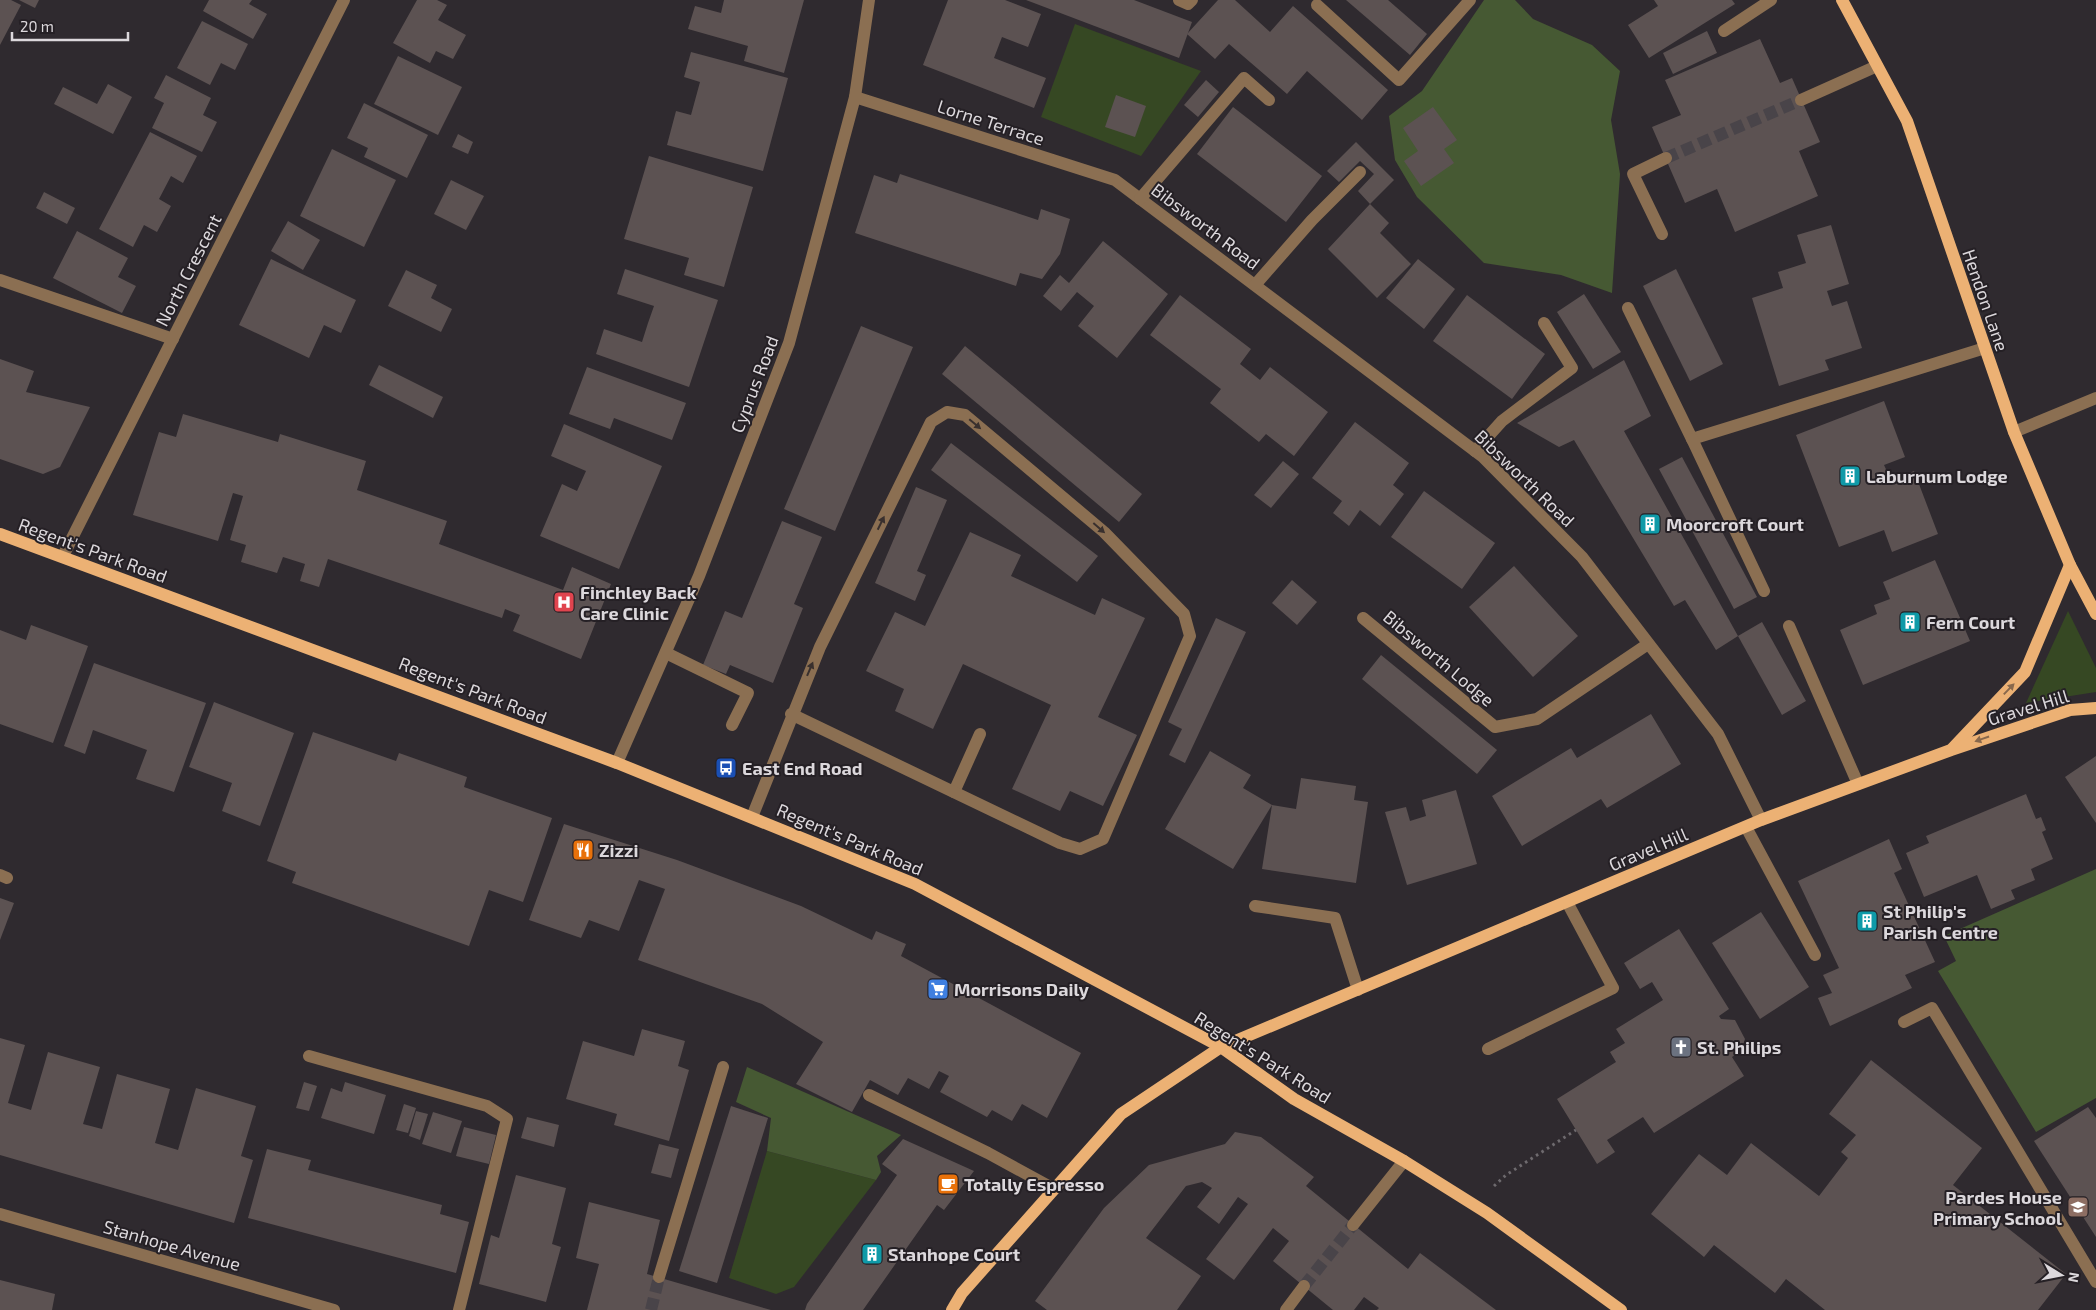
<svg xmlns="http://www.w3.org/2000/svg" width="2096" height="1310" font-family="'Exo 2',sans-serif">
	<rect width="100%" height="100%" fill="#2f2a2f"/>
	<g fill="#364823">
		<polygon points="1075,24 1201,71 1141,156 1041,117"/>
		<polygon points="2068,611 2096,668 2096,692 2026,703"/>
		<polygon points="767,1151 876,1180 794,1287 776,1294 729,1278"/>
	</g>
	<g fill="#465933">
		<polygon points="1484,0 1515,0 1533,19 1592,45 1620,71 1611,120 1620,174 1612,293 1561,275 1484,263 1417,197 1395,160 1389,116 1422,91"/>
		<polygon points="2096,869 2096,1098 2036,1132 1938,971 1956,961 1944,936"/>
		<polygon points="747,1067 901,1135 877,1156 881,1172 876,1180 767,1151 771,1118 736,1102"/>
	</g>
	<g fill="#5c5252">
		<polygon points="0,0 11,0 21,5 0,45"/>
		<polygon points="19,0 39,0 35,8"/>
		<polygon points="209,0 252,0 249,4 267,14 253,39 203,11"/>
		<polygon points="417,0 437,0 447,5 438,20 466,35 453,59 436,51 430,63 393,43"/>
		<polygon points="724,0 804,0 784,73 744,61 748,46 688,29 695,6 721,13"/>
		<polygon points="948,0 1005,0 1041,14 1028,47 1002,37 994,58 1046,78 1034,108 923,65"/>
		<polygon points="1026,0 1134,0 1192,22 1179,58"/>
		<polygon points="1218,0 1235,0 1270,32 1293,6 1388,90 1362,120 1307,71 1287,94 1229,44 1215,59 1187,34"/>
		<polygon points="1346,0 1388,0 1427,34 1410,55"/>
		<polygon points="1654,0 1732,0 1735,4 1649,58 1628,25 1658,6"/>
		<polygon points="202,21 248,44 235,70 221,63 210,85 177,68"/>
		<polygon points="1707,31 1717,53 1673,74 1663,53"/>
		<polygon points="1760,39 1780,83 1792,78 1820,142 1799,151 1818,196 1735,232 1717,189 1685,203 1652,127 1681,115 1665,80"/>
		<polygon points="691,52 788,78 763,171 667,145 676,111 691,115 700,82 684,77"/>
		<polygon points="398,56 462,87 438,135 374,104"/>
		<polygon points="166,75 211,98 203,115 217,122 202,152 152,128 164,103 154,98"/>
		<polygon points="1206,80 1219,92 1198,117 1184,105"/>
		<polygon points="108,84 132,97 113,134 54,104 63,87 97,104"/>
		<polygon points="1116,95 1146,106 1135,137 1105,127"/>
		<polygon points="364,103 428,135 407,178 364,157 368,148 347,138"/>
		<polygon points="1233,107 1322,176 1286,222 1197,154"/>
		<polygon points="1433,107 1457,140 1444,149 1454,163 1421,186 1404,161 1418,151 1403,128"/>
		<polygon points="150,132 197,156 183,183 171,176 159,199 171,206 157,232 144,225 133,247 99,229"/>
		<polygon points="458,134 473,142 468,154 452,147"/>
		<polygon points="1356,142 1394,180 1370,204 1358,191 1374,174 1360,161 1339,182 1327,171"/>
		<polygon points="332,149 396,180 364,247 300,216"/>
		<polygon points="649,156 753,187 724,287 684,275 689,258 624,239"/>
		<polygon points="900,174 1038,220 1041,209 1070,219 1060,254 1042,279 1020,273 1016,286 855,233 874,175 897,183"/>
		<polygon points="451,180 484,196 466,230 434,214"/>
		<polygon points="44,192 75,208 67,224 36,208"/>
		<polygon points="1370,204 1389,223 1380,233 1411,264 1377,298 1328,249"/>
		<polygon points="288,221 320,240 303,270 271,251"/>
		<polygon points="1831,225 1849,284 1827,291 1832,306 1847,301 1862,348 1825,360 1829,370 1779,386 1752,298 1783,288 1778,272 1806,263 1797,235"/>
		<polygon points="77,231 128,258 118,277 136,286 122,313 53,278"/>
		<polygon points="1103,241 1168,294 1117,358 1078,326 1094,306 1077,292 1061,311 1043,296 1060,275 1069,283"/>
		<polygon points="271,259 356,300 341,333 324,325 309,358 239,325"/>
		<polygon points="1418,259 1455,289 1424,329 1386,298"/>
		<polygon points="625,269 718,300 689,387 596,354 604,329 642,342 648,323 654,306 617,294"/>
		<polygon points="1676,269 1723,364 1690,381 1643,286"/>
		<polygon points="406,270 437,285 431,298 452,309 441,332 388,306"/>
		<polygon points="1584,294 1621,352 1593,369 1557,312"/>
		<polygon points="1180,295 1251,349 1240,364 1260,380 1270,367 1328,412 1294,456 1266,434 1259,442 1210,403 1221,389 1150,335"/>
		<polygon points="1467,295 1545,354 1512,399 1433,341"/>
		<polygon points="861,326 913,347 835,531 784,509"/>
		<polygon points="965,346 1142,494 1119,522 942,374"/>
		<polygon points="0,359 34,371 26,392 90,407 60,467 43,474 0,459"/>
		<polygon points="1624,360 1651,416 1624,431 1738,636 1716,650 1685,600 1674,606 1574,440 1559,447 1517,423"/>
		<polygon points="379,365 443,397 433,418 369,385"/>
		<polygon points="587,367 686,403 672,440 614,418 610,429 569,414"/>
		<polygon points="1884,401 1905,457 1884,465 1891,480 1914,471 1938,534 1892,552 1884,530 1839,547 1796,435"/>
		<polygon points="183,414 278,442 280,434 366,461 357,490 447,521 439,544 563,590 572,567 611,584 581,659 513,631 520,615 505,609 502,618 328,559 319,587 300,581 305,564 283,557 277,573 241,562 246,545 230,540 243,496 233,493 218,541 133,515 159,432 176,437"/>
		<polygon points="1355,422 1409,463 1393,485 1404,494 1380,526 1360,510 1349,526 1333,513 1342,501 1312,478"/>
		<polygon points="564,424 662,466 619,569 540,536 562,484 577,491 586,471 551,456"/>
		<polygon points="951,443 1098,556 1077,582 931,470"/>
		<polygon points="1682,457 1757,597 1734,609 1659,469"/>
		<polygon points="1283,461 1299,474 1271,508 1254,495"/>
		<polygon points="916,487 947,500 917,571 926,575 915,601 875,583"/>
		<polygon points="1424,491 1495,543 1462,589 1391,537"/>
		<polygon points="782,521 822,537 794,604 803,608 773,683 730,665 726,674 703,665 725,611 742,618"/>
		<polygon points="970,532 1021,555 1011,576 1095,615 1102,598 1145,618 1098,717 1137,735 1103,806 1070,791 1060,811 1012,789 1051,705 963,664 933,729 895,711 904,689 866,671 895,612 925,626"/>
		<polygon points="1935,560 1970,641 1863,685 1840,630 1877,614 1874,605 1890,599 1883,582"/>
		<polygon points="1514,566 1578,636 1533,677 1469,607"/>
		<polygon points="1292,580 1317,602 1297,625 1272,603"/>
		<polygon points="1216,618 1246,632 1185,763 1169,755 1182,729 1168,722"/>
		<polygon points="1762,622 1806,701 1782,715 1738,636"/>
		<polygon points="31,625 88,646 53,743 0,724 0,630 26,640"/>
		<polygon points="1381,655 1497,750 1477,774 1362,679"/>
		<polygon points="94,663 206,703 174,792 136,779 147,750 93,730 85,754 64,746"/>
		<polygon points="214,702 294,733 260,826 222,811 232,783 189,767"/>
		<polygon points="1651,714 1681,764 1607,808 1601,799 1522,846 1492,796 1571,748 1577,758"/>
		<polygon points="313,732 396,761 399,753 467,777 464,787 552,818 523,902 489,890 469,946 292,883 296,872 267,861"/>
		<polygon points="1210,751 1251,775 1243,788 1272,805 1296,809 1301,778 1356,786 1354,800 1368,802 1356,883 1262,869 1272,805 1233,869 1165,829"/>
		<polygon points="2096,756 2096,823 2065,777"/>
		<polygon points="1456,790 1477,864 1407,885 1385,812 1406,807 1410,821 1426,816 1422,800"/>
		<polygon points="2026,794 2036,819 2041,817 2046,830 2042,832 2053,859 2031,869 2035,880 2011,890 2015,899 1991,909 1977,875 1924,897 1906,853 1929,843 1926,836"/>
		<polygon points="564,824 677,860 801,906 872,940 876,931 906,944 901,956 1081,1053 1047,1118 1022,1104 1012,1121 992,1110 987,1117 940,1092 949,1076 939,1071 929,1089 908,1078 898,1095 870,1080 852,1112 796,1084 823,1042 762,1004 638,960 665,889 639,880 619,931 589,920 581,938 529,920"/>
		<polygon points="1889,839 1902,869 1894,873 1935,962 1905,975 1912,988 1830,1026 1818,998 1832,993 1823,975 1839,968 1798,881"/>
		<polygon points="0,898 14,903 0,940"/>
		<polygon points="1761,912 1809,987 1760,1019 1712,943"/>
		<polygon points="1679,929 1729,1009 1719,1016 1721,1019 1735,1020 1745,1039 1741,1051 1732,1057 1744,1076 1654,1133 1643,1117 1607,1140 1615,1152 1597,1164 1557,1099 1616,1062 1610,1052 1625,1043 1616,1029 1663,1000 1652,982 1640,989 1624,963"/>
		<polygon points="642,1029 685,1041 678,1066 689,1070 669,1141 614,1125 617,1114 566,1099 583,1041 634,1056"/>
		<polygon points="0,1038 25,1045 8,1103 31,1110 48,1052 100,1067 83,1124 102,1129 117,1074 170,1089 155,1143 178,1150 196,1088 256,1106 241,1156 253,1160 234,1223 0,1155"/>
		<polygon points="1871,1060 1982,1148 1953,1185 2066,1274 2038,1310 1825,1310 1786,1279 1775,1293 1714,1245 1704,1257 1651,1214 1699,1154 1727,1175 1751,1143 1819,1196 1848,1158 1841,1152 1856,1135 1829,1114"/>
		<polygon points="304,1082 317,1086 309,1111 296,1108"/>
		<polygon points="345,1082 386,1095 374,1134 321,1118 331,1088 342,1092"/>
		<polygon points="404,1104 416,1108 408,1133 396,1130"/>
		<polygon points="731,1106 768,1118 717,1283 679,1271"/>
		<polygon points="2088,1107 2096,1118 2096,1237 2034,1141"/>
		<polygon points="416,1111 428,1114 420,1140 409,1136"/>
		<polygon points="433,1112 462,1121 451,1153 422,1144"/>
		<polygon points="527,1117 559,1125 554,1147 521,1138"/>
		<polygon points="464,1127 496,1135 489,1164 456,1156"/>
		<polygon points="1235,1132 1261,1137 1314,1177 1306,1186 1408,1269 1420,1253 1496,1310 1377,1310 1379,1308 1364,1297 1354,1310 1333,1310 1273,1261 1289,1241 1273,1228 1234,1280 1206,1259 1248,1204 1238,1197 1219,1224 1197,1207 1212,1188 1202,1182 1186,1186 1146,1238 1201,1276 1177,1310 1047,1310 1035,1301 1104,1208 1149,1165 1225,1144"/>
		<polygon points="903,1139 974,1171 944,1210 937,1205 863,1310 805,1310 807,1304 897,1175 882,1164"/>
		<polygon points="659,1144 679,1149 671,1178 651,1173"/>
		<polygon points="267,1149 311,1160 308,1170 442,1205 440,1214 469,1222 456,1273 248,1218"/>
		<polygon points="516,1175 566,1188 552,1244 561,1247 546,1302 479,1284 491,1235 499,1238"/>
		<polygon points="589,1202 660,1220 647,1274 771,1310 587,1310 599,1264 576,1258"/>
		<polygon points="0,1280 55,1294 52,1310 0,1310"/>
	</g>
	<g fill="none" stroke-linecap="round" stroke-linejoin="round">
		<g stroke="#494449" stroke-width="12" stroke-dasharray="12 6" stroke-linecap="butt">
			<polyline points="1666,158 1801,100"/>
			<polyline points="1304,1286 1353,1225"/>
			<polyline points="651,1310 659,1277"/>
		</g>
		<polyline stroke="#6e6a6e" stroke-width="3" stroke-dasharray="2.5 4" stroke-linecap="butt" points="1494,1186 1506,1175 1576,1130"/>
		<g stroke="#8b6f52" stroke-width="12">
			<polyline points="1179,0 1188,4 1192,0"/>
			<polyline points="1317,5 1399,80 1470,0"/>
			<polyline points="1724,31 1771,0"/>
			<polyline points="855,97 1115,180 1483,457 1582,557 1718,734 1761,820"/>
			<polyline points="1801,100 1877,66"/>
			<polyline points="1140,199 1244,78 1269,100"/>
			<polyline points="1662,234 1633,174 1666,158"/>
			<polyline points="0,280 173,339"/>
			<polyline points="1255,285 1312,220 1360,172"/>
			<polyline points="1628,308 1692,439 1985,348"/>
			<polyline points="2014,432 2096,398"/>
			<polyline points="1692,439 1764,591"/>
			<polyline points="1475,451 1502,421 1572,368 1544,323"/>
			<polyline points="63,556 344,0"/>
			<polyline points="1363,618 1495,727 1537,719 1648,644"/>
			<polyline points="1789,626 1858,784"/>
			<polyline points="666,653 748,693 732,725"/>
			<polyline points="617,763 699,576 789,343 855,97 869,0"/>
			<polyline points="954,792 980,734"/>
			<polyline points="752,817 820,647 931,422 947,412 965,415 1104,532 1184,614 1190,636 1103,839 1080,849 1060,843 791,714"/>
			<polyline points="1746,827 1815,955"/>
			<polyline points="0,875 7,878"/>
			<polyline points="1255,906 1335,918 1358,990"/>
			<polyline points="1904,1022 1932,1008 2096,1282"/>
			<polyline points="1488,1049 1613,988 1567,902"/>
			<polyline points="309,1056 487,1106 507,1119 459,1310"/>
			<polyline points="869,1095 988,1153 1054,1189"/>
			<polyline points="0,1214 334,1310"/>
			<polyline points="1353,1225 1404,1161"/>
			<polyline points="659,1277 723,1067"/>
			<polyline points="1286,1310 1304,1286"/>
		</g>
		<g stroke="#ecb174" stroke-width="12">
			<polyline points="1842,0 1907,121 2014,432 2070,565 2096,614"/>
			<polyline points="0,534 617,763 915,884 1221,1047 1294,1099 1404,1161 1487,1213 1621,1310"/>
			<polyline points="1953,748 2025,672 2070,565"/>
			<polyline points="952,1310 962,1293 1121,1114 1221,1047 1761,820 1951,750 2070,710 2096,708"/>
		</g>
	</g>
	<defs><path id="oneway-solid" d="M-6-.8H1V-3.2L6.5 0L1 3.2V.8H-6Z" transform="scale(1.25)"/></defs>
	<g fill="#39302e">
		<use href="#oneway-solid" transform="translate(975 424) rotate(40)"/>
		<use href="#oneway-solid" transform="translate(881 523) rotate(-64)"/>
		<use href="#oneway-solid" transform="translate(1099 528) rotate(41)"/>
		<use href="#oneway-solid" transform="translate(810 669) rotate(-67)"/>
	</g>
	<g fill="#88684c">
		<use href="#oneway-solid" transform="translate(2009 689) rotate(-46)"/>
		<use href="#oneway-solid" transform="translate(1982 739) rotate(161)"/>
	</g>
	<defs>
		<g id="building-square" transform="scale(1.125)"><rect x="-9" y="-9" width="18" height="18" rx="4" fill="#0f9aa8" stroke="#252025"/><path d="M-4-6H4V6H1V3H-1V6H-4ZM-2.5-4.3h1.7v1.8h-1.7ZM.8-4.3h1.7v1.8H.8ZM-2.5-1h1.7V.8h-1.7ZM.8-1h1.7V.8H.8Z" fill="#fff"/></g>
		<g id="hospital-square" transform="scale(1.125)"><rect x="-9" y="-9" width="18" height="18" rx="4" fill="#e0444e" stroke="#252025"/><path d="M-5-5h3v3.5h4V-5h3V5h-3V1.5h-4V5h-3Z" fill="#fff"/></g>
		<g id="bus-square" transform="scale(1.125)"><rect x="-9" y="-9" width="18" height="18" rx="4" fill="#1a4fb4" stroke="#252025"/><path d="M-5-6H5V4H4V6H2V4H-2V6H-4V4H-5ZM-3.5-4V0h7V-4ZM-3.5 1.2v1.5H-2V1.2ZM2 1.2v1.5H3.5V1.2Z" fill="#fff"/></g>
		<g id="restaurant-square" transform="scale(1.125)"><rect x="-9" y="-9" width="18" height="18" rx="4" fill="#e8710a" stroke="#252025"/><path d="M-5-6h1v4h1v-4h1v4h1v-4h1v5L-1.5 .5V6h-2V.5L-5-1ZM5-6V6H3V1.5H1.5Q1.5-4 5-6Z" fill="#fff"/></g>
		<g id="supermarket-square" transform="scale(1.125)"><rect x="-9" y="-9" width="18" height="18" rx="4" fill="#3f7fe0" stroke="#252025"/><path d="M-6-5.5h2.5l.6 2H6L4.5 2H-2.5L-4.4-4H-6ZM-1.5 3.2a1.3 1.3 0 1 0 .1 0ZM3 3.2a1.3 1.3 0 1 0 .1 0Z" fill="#fff"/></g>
		<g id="church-square" transform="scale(1.125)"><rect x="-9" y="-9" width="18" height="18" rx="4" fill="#6b7280" stroke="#252025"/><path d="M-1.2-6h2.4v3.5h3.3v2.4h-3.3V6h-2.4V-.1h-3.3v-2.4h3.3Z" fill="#fff"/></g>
		<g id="cafe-square" transform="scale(1.125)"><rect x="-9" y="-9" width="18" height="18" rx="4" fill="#e8710a" stroke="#252025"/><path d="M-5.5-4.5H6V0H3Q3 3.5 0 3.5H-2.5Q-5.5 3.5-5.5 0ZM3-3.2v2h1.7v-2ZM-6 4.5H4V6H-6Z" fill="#fff"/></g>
		<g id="school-square" transform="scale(1.125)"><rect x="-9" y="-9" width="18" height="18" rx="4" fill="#8d6e63" stroke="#252025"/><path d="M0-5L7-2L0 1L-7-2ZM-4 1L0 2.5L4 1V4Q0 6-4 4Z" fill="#fff"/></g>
	</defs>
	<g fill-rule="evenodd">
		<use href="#building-square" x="1850" y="476"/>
		<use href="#building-square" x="1650" y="524"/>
		<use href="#hospital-square" x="564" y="602"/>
		<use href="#building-square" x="1910" y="622"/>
		<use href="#bus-square" x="726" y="768"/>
		<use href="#restaurant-square" x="583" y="850"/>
		<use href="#building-square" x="1867" y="921"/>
		<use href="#supermarket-square" x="938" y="989"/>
		<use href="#church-square" x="1681" y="1047"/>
		<use href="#cafe-square" x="948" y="1184"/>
		<use href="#school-square" x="2078" y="1207"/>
		<use href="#building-square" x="872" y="1254"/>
	</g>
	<g text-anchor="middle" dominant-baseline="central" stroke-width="4" stroke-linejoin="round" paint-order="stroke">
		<g font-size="18" fill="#dcd8dc" stroke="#252025">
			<text transform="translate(991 122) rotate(18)">Lorne Terrace</text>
			<text transform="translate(1206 226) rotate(37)">Bibsworth Road</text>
			<text transform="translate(188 270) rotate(-63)">North Crescent</text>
			<text transform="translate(1986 300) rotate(71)">Hendon Lane</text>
			<text transform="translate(754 384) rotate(-69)">Cyprus Road</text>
			<text transform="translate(1525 478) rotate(44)">Bibsworth Road</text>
			<text transform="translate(93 550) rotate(20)">Regent's Park Road</text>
			<text transform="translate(1439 658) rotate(40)">Bibsworth Lodge</text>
			<text transform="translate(473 690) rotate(21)">Regent's Park Road</text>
			<text transform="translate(2028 707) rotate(-17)">Gravel Hill</text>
			<text transform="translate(850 839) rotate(23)">Regent's Park Road</text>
			<text transform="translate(1648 849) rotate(-23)">Gravel Hill</text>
			<text transform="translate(1263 1057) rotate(32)">Regent's Park Road</text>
			<text transform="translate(172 1245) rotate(16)">Stanhope Avenue</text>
		</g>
		<g font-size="18" font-weight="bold" fill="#dcd8dc" stroke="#252025" text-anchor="start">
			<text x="1866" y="476">Laburnum Lodge</text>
			<text x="1666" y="524">Moorcroft Court</text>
			<text x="580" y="592">Finchley Back<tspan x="580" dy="21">Care Clinic</tspan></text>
			<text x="1926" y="622">Fern Court</text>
			<text x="742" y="768">East End Road</text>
			<text x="599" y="850">Zizzi</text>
			<text x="1883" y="911">St Philip's<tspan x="1883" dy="21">Parish Centre</tspan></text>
			<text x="954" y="989">Morrisons Daily</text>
			<text x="1697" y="1047">St. Philips</text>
			<text x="964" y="1184">Totally Espresso</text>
			<text x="2062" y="1197" text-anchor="end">Pardes House<tspan x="2062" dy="21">Primary School</tspan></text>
			<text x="888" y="1254">Stanhope Court</text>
		</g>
	</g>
	<g transform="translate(2061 1275) rotate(100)" stroke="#252025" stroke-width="4" paint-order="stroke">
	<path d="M0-4L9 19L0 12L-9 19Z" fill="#dcd8dc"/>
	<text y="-8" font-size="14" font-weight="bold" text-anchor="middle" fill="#dcd8dc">N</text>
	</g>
	<path d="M12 32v8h116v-8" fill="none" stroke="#dcd8dc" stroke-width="2.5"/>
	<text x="20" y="32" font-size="15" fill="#dcd8dc" stroke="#252025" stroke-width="4" paint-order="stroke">20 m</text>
</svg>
